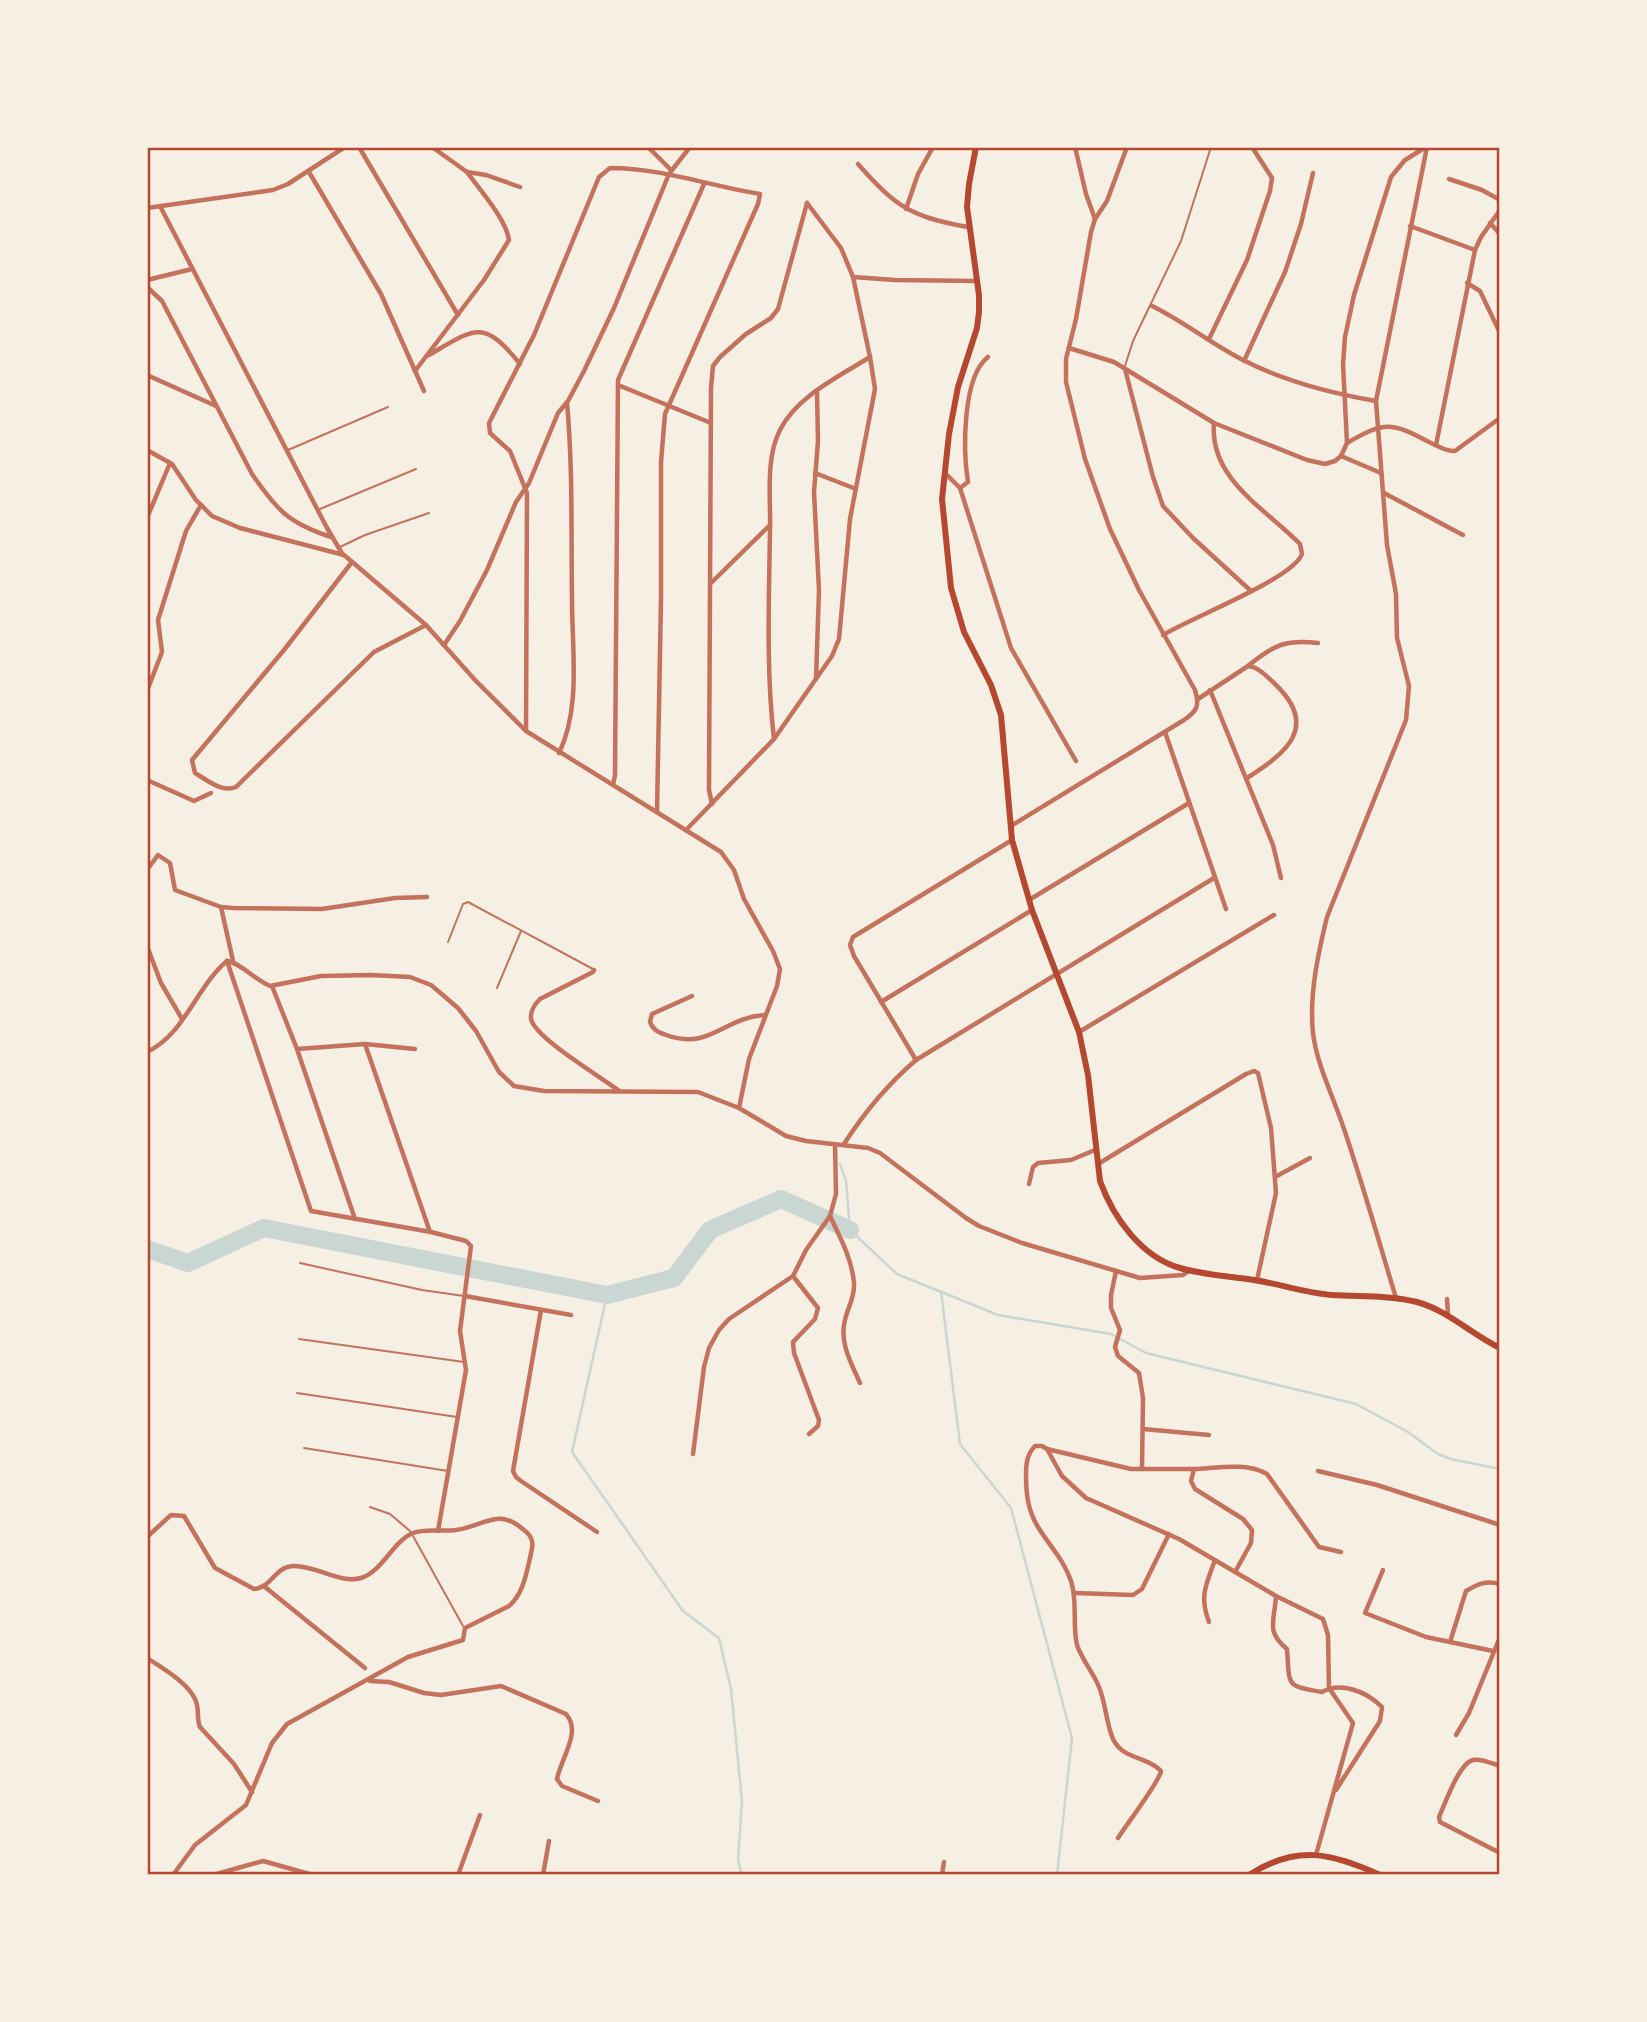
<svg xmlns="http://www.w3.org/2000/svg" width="1647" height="2022" font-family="'Varela Round',sans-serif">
	<rect width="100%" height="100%" fill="#f6efe4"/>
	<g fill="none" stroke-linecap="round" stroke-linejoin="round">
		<g stroke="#c9d6d2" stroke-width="2.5">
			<polyline points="840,1164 846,1181 850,1230 897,1274 998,1315 1111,1334 1146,1353 1356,1404 1408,1432 1438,1454 1451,1459 1500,1469"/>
			<polyline points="941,1291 960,1444 1011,1508 1072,1738 1057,1875"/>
			<polyline points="607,1295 572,1452 683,1611 719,1638 731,1689 742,1801 738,1860 742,1875"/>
		</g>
		<polyline stroke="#c9d6d2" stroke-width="18" points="147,1249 188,1263 264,1228 607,1295 674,1278 710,1230 781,1199 850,1230"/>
		<g stroke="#c5725c" stroke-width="2">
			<polyline points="1125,366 1133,341 1181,241 1211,147"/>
			<polyline points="288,450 388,407"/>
			<polyline points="320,509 416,469"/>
			<polyline points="340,547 365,535 429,513"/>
			<polyline points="448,942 463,904 468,902 593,969"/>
			<polyline points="497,988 521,931"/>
			<polyline points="300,1263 422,1290 464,1296"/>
			<polyline points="299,1339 464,1362"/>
			<polyline points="297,1393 457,1417"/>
			<polyline points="304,1448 448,1471"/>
			<polyline points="370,1507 390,1514 410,1531"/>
			<polyline points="413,1536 463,1626"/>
		</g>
		<g stroke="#c5725c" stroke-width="4.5">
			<polyline points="359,147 458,315"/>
			<polyline points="432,147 467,172 486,175 520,187"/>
			<polyline points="648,147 671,170"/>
			<polyline points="1075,147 1086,194 1095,219"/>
			<path d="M 858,164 C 896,207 911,217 968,227"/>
			<polyline points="309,172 381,294 424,391"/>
			<polyline points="1449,179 1482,190 1500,200"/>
			<polyline points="160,206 327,528 343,555"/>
			<polyline points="147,208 273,190 288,184 345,147"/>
			<polyline points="906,209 918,174 933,147"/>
			<polyline points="1490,223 1500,234"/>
			<polyline points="1410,226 1475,250"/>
			<polyline points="853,277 895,280 977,281"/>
			<polyline points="147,280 192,269"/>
			<polyline points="1467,283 1480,291 1500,333"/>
			<path d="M 147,287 L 162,301 L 252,474 C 277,510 288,523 331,537"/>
			<path d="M 1152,306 C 1183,321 1210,343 1241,359 C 1283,381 1330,393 1376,401"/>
			<polyline points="1209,339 1247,260 1270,191 1272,178 1252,147"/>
			<polyline points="1069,348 1114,362 1214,423 1307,460 1325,464 1335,461 1341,456 1347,443 1343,364 1345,337 1354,295 1391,177 1405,160 1426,147"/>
			<path d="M 429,355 C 475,328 483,318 520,364"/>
			<polyline points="1244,361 1285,272 1301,224 1313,173"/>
			<polyline points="1125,369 1153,477 1163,506 1193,538 1251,591"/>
			<path d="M 415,371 L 484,280 L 509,240 C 506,219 479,189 467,172"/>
			<polyline points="147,375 216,406"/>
			<polyline points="618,385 711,423"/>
			<path d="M 1347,443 C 1385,421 1391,422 1429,442 C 1438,446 1445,451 1455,451 L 1500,418"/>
			<polyline points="1436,445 1475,250 1481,237 1500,210"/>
			<polyline points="147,450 172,464 196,500 212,516 240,528 344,555 426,625 475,680 526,731 721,852 734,870 744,899 773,951 780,969 777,986 749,1059 739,1108"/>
			<polyline points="1341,456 1381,473"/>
			<polyline points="815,473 856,489"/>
			<polyline points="945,473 960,488 1011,648 1076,761"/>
			<path d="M 960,488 L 968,482 C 963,452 962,377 988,357"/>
			<polyline points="1384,493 1463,535"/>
			<polyline points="147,518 170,463"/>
			<path d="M 352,562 L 284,650 L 192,760 L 195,773 C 207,780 222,793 236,787 L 374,652 L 426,625"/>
			<polyline points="711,583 770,525"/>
			<path d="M 1163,635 C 1190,618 1293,579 1302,554 L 1300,544 C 1266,509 1209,479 1214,423"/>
			<polyline points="444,645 460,621 487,570 516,502 529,483 558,413 568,401 584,371 614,308 669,174 690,147"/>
			<path d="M 1249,665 C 1274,645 1286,639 1318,643"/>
			<polyline points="816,679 819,590 814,492 818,441 817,392"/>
			<polyline points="1210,690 1273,845 1281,878"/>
			<polyline points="147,691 162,652 158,620 186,531 201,505"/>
			<path d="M 1198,699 L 1248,666 C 1259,667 1267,677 1275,684 C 1320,727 1286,753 1247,778"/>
			<path d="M 526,731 L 527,493 L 510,451 L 490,433 L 489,423 L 534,335 L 599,177 L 610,168 C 661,168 710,186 760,194 L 758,204 L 665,414 L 661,462 L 661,599 L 657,812"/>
			<polyline points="1165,732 1226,909"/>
			<path d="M 774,739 C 766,671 769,599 770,530 C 771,499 765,459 780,430 C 797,396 840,376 870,357"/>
			<path d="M 559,753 C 581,708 572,650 572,600 C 571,534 573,469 567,403"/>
			<polyline points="147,780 194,801 211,793"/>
			<polyline points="613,785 615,775 618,380 704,184"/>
			<polyline points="712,804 709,790 711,388 713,366 720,357 746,334 771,318 778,309 807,203"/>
			<path d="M 1011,826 L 1184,720 C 1197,711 1200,706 1195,690 L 1139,590 L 1110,529 L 1085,459 L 1066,382 L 1066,359 L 1076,319 L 1091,232 L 1095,219 L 1107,201 L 1127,147"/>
			<polyline points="687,829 774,739 832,656 839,639 850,519 875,389 870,357 853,277 841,248 807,203"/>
			<polyline points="147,870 158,855 170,863 175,890 221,907 233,908 322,909 395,898 427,897"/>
			<polyline points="1029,900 1189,803"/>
			<polyline points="221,907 233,961"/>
			<polyline points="147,946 161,983 182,1019"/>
			<path d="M 227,961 C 241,963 255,980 270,986 L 321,976 L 371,975 L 410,977 L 431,985 L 458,1008 L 476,1031 L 499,1072 L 514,1086 L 544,1091 L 698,1092 L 739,1108 L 786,1136 L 806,1141 L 868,1148 L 880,1153 L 966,1218 L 979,1226 L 1022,1243 L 1140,1278 L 1183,1275 L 1189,1271"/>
			<polyline points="227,961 311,1211 431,1232 466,1241 471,1246 460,1331 466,1370 438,1531"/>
			<path d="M 594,970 L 593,972 L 540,999 C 534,1005 530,1011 531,1019 C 535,1038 601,1077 618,1090"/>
			<polyline points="272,986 297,1049 355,1219"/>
			<path d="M 692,996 L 652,1014 L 650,1022 C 653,1030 658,1032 666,1035 C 710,1051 724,1017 765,1015"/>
			<polyline points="881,1002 1032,910"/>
			<polyline points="1079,1032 1274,915"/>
			<polyline points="365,1044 430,1232"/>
			<polyline points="297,1049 365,1044 415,1049"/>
			<path d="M 147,1052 C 185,1034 196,987 227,961"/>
			<polyline points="916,1060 854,956 850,945 853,937 1012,840"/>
			<path d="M 844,1144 C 864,1113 888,1084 916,1060 L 1214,878"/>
			<polyline points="1098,1164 1246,1074 1254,1071 1258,1073 1271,1128 1276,1193 1257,1280"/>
			<polyline points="1275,1177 1310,1158"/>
			<polyline points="1029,1184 1033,1167 1038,1163 1071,1160 1095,1150"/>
			<path d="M 830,1216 C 840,1237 852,1259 854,1283 C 855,1297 848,1307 845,1320 C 839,1342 851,1363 860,1383"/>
			<polyline points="1116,1271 1111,1295 1111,1308 1120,1330 1115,1347 1118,1356 1139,1373 1143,1398 1142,1469"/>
			<polyline points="793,1276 818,1308 815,1319 793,1342 794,1353 819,1420 818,1426 809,1434"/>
			<polyline points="465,1296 571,1315"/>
			<path d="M 1396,1298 C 1379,1242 1363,1185 1344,1129 C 1334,1098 1317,1066 1313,1033 C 1309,995 1318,954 1327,917 L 1406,720 L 1409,686 L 1397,638 L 1396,594 L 1387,545 L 1376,401 L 1427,147"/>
			<polyline points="1447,1299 1448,1314"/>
			<polyline points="541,1310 513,1471 516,1477 521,1481 597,1532"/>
			<polyline points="1143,1429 1209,1435"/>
			<polyline points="1047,1449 1131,1469 1194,1469 1191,1481 1195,1489 1243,1519 1252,1530 1251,1543 1235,1572"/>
			<polyline points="693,1454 704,1367 709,1348 719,1330 729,1319 793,1276 806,1250 830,1216 836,1194 835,1144"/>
			<path d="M 1194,1469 C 1217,1468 1247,1462 1267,1474 L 1319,1547 L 1341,1552"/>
			<polyline points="1318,1471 1377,1485 1500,1525"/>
			<path d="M 147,1537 L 171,1515 L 184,1516 L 215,1568 L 254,1589 C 271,1588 275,1567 293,1566 C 316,1565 339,1584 361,1578 C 383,1571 393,1541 413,1533 C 426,1528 442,1532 456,1530 C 485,1526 498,1507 524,1530 C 535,1538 533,1546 530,1558 C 526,1575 523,1594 509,1606 L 465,1628 L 463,1640 L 408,1657 L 287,1724 L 272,1743 L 246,1805 L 195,1845 L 173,1875"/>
			<polyline points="1383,1570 1365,1613 1426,1637 1493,1651"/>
			<polyline points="265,1587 365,1668"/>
			<polyline points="1075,1593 1133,1595 1142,1589 1169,1534"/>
			<path d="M 1276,1597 C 1274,1622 1266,1632 1287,1649 C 1290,1685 1284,1686 1322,1692 C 1341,1681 1367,1692 1382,1707 L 1380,1721 L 1336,1790"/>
			<path d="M 1209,1622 C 1199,1596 1206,1585 1215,1560"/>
			<path d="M 1450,1642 L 1466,1591 C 1478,1584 1486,1580 1500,1584"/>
			<path d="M 147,1658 C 162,1668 187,1682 195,1699 C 200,1708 196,1718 200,1727 L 234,1764 L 252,1792"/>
			<path d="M 370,1681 L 389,1682 L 424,1693 L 441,1695 L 501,1686 L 566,1714 C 582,1732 561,1758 557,1779 L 562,1786 L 598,1801"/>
			<polyline points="1456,1735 1469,1713 1500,1637"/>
			<path d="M 1500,1766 C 1493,1764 1481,1758 1473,1760 C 1459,1763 1445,1804 1439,1817 L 1440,1822 L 1500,1853"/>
			<path d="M 1118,1838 C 1126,1825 1160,1781 1161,1771 C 1147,1756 1123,1760 1113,1739 C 1106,1723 1106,1704 1099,1687 C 1093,1672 1082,1660 1077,1645 C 1072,1624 1078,1602 1071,1581 C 1064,1560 1049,1545 1038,1527 C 1028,1511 1026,1494 1026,1475 C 1026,1464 1027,1454 1035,1446 L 1042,1446 L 1047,1449 L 1062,1476 L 1086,1498 L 1179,1539 L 1276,1596 L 1323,1619 L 1328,1635 L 1329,1688 L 1353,1723 L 1316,1855"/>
			<polyline points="213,1875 263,1861 313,1875"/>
			<polyline points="458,1875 480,1815"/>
			<polyline points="543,1875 549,1841"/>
			<polyline points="942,1875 944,1862"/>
		</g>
		<g stroke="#b5482f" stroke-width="6">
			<path d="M 976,147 L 969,184 L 967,207 L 979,295 L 979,312 L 977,328 L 958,387 L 949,434 L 942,499 L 951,588 L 964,632 L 991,685 L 1001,715 L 1012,840 L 1032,910 L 1079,1032 L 1088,1075 L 1100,1181 C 1113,1217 1141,1257 1180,1268 C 1204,1275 1229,1276 1254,1280 C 1280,1284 1305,1293 1332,1295 C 1360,1297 1389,1295 1417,1302 C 1449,1311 1471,1334 1500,1348"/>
			<path d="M 1249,1875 C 1297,1844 1331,1853 1380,1875"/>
		</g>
	</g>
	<rect width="1647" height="2022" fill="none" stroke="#f6efe4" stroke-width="298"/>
	<rect x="149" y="149" width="1349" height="1724" fill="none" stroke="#b5482f" stroke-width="2.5"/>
</svg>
